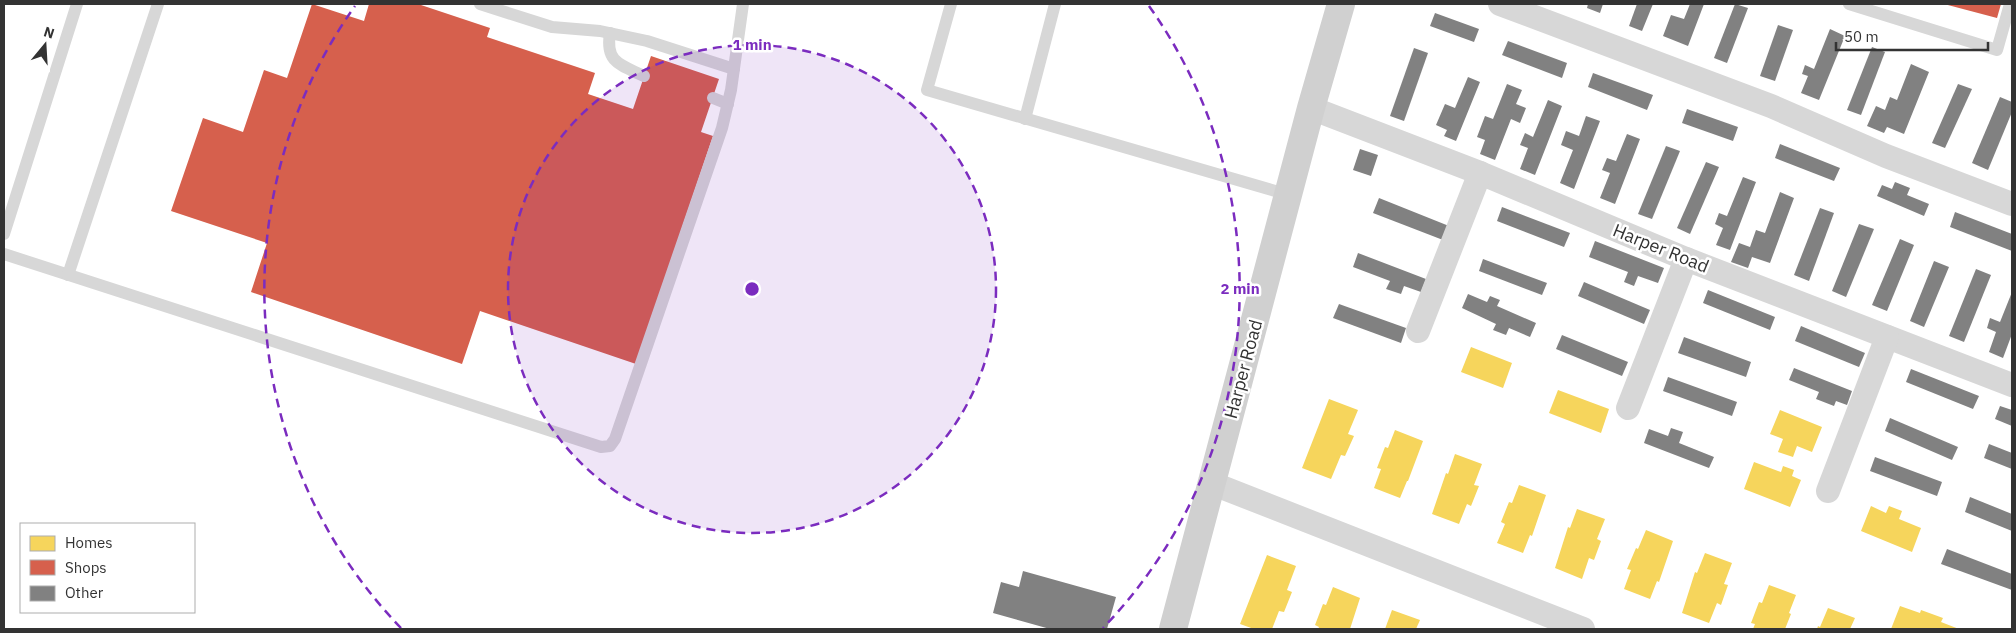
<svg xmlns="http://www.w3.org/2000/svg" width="2016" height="633" font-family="'IBM Plex Sans',sans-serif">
	<rect width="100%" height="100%" fill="#fff"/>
	<g fill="#f6d55c">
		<polygon points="1471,347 1512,363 1503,388 1461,372"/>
		<polygon points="1558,390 1609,409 1601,433 1549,413"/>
		<polygon points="1329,399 1358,410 1348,434 1354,436 1345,456 1341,455 1331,479 1302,468"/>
		<polygon points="1780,410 1822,427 1812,452 1797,446 1793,457 1778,452 1783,439 1770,434"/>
		<polygon points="1395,430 1423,441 1408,481 1407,481 1400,498 1374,488 1381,469 1377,468 1385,447 1388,448"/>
		<polygon points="1455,454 1482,464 1474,485 1479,486 1471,506 1467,504 1459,524 1432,514 1446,473 1448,474"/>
		<polygon points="1754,462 1781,472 1783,466 1794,470 1792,476 1801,480 1790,507 1744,489"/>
		<polygon points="1519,485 1546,495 1532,536 1530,535 1523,553 1497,543 1505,524 1501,522 1509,502 1512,503"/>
		<polygon points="1871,506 1886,513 1889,506 1902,511 1899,519 1921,528 1912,552 1861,531"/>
		<polygon points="1577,509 1605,519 1597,539 1601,541 1594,560 1589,558 1582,579 1555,568 1568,527 1570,528"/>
		<polygon points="1646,530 1673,541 1659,582 1657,581 1650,599 1624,589 1631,570 1627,569 1636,548 1638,549"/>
		<polygon points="1705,553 1732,563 1724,584 1728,585 1721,605 1717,603 1709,623 1682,613 1695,572 1697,573"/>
		<polygon points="1267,555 1296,566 1287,590 1292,592 1284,612 1279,611 1272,629 1254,629 1240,624"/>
		<polygon points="1769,585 1796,595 1789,613 1791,614 1785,629 1753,629 1755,624 1751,623 1759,602 1762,603"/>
		<polygon points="1333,587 1360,598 1350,629 1318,629 1319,627 1315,625 1323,604 1326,605"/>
		<polygon points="1900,606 1920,613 1921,610 1943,618 1941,622 1959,629 1891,629"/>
		<polygon points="1828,608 1855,618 1850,629 1817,629 1818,626 1820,627"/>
		<polygon points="1392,610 1420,620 1416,629 1385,629"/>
	</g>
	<g fill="#d6604d">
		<polygon points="312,4 364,21 369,4 418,4 490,28 487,37 595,73 588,94 633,109 651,56 719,79 701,132 713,136 636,364 480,311 462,364 251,292 267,243 171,211 203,118 243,132 264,70 287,78"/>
		<polygon points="1944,4 2001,4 1997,18"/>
	</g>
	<g fill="#818181">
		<polygon points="1588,4 1603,4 1600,13 1587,8"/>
		<polygon points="1637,4 1653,4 1642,31 1629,26"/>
		<polygon points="1690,4 1704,4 1688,46 1663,36 1671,15 1684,19"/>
		<polygon points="1735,4 1748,8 1727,63 1714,58"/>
		<polygon points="1435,13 1479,29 1474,42 1430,26"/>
		<polygon points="1778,25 1793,30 1775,81 1760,76"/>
		<polygon points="1830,29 1845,36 1819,100 1801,93 1808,76 1802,74 1805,65 1814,69"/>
		<polygon points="1508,41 1567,63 1562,78 1502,55"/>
		<polygon points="1872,47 1885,52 1861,115 1847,110"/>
		<polygon points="1414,48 1428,53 1404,121 1390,116"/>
		<polygon points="1911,64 1929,72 1904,134 1887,127 1884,133 1867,126 1876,106 1885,110 1890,97 1897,100"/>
		<polygon points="1593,73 1653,95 1647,110 1588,87"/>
		<polygon points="1468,77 1480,82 1456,141 1444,136 1447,130 1436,125 1445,104 1455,108"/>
		<polygon points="1507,84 1522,90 1516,104 1526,108 1520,123 1511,119 1495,160 1480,154 1485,140 1477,137 1485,116 1493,119"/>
		<polygon points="1958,84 1972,89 1945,148 1932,143"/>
		<polygon points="2000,97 2012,102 2012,112 1988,170 1972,163"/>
		<polygon points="1548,100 1562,106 1535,175 1520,169 1528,148 1520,145 1525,133 1533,137"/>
		<polygon points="1687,109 1738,127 1733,141 1682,123"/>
		<polygon points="1586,116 1600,121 1574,189 1560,183 1573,150 1561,145 1566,131 1579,136"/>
		<polygon points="1627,134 1640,139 1615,204 1600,198 1610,173 1602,170 1607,158 1616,161"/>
		<polygon points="1780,144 1840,168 1834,181 1775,158"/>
		<polygon points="1666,146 1680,151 1652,219 1638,214"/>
		<polygon points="1360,149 1378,155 1371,176 1353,170"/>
		<polygon points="1706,162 1719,167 1690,234 1677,228"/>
		<polygon points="1743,177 1756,182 1730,250 1716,245 1723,228 1715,224 1719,213 1727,216"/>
		<polygon points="1895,182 1910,188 1907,195 1929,204 1924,216 1877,196 1882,185 1892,189"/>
		<polygon points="1780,192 1794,198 1770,263 1752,257 1748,268 1731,262 1739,243 1750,247 1756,230 1765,233"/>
		<polygon points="1379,198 1449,226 1443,240 1373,213"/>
		<polygon points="1502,207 1570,233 1564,247 1497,221"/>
		<polygon points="1820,208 1834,213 1809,281 1794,275"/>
		<polygon points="1955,212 2012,234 2012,251 1950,227"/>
		<polygon points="1859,224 1874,229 1846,297 1832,291"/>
		<polygon points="1900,239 1914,245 1887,311 1872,305"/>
		<polygon points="1595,241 1664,268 1658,283 1638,276 1634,286 1624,282 1628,272 1589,257"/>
		<polygon points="1358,253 1426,279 1421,292 1404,286 1401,294 1386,289 1390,281 1353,267"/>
		<polygon points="1483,259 1547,283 1542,295 1479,271"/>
		<polygon points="1934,261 1949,267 1924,327 1910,321"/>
		<polygon points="1976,269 1991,275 1964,342 1949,336"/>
		<polygon points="1584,282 1650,310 1644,324 1578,296"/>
		<polygon points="1708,290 1775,317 1770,330 1703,303"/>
		<polygon points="2012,292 2012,334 2003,358 1989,352 1996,332 1987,328 1990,318 2000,322"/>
		<polygon points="1468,294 1487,302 1490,296 1500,300 1497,306 1536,323 1530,337 1509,328 1506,335 1493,330 1496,324 1462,308"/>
		<polygon points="1339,304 1406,328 1401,343 1333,318"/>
		<polygon points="1801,326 1865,353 1859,367 1795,341"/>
		<polygon points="1562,335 1628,362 1622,376 1556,349"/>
		<polygon points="1684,337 1751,362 1746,377 1678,353"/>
		<polygon points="1794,368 1852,391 1847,405 1836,401 1834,406 1816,399 1819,392 1789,380"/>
		<polygon points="1911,369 1979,396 1973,409 1906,382"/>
		<polygon points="1668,377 1737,402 1732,416 1663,391"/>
		<polygon points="2000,406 2012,410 2012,426 1995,419"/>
		<polygon points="1890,418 1958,447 1952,460 1885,431"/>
		<polygon points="1671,428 1683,432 1679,443 1714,457 1709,468 1644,443 1649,429 1668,436"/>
		<polygon points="1989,444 2012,453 2012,469 1984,458"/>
		<polygon points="1875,457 1942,482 1937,496 1870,471"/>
		<polygon points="1970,497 2012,514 2012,531 1965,512"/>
		<polygon points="1947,549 2012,574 2012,590 1941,564"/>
		<polygon points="1023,571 1116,597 1107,629 1050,629 993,613 1001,582 1019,587"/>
	</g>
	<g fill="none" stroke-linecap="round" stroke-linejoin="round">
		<g stroke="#d7d7d7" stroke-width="12">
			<polyline points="480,4 552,27 600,31 647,41 734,69"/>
			<polyline points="951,4 927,90 1289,195"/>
			<polyline points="1849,4 1997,50 2010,4"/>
			<path d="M 610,33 C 605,63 621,65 644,76"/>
			<polyline points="713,98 728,104"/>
			<polyline points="1025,119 1055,4"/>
			<polyline points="4,234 77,4"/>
			<polyline points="4,254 601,447 610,446 615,439 722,128 731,90 743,4"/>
			<polyline points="68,275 158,4"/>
		</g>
		<g stroke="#d7d7d7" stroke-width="24">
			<polyline points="1500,4 1771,106 1886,156 2012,204"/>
			<polyline points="1311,108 1480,173 1686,259 2012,385"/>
			<polyline points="1418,331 1480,173"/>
			<polyline points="1628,408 1686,259"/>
			<polyline points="1211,483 1583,629"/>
			<polyline points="1828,491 1887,337"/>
		</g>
		<polyline stroke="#d0d0d0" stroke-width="28" points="1173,629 1311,108 1341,4"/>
	</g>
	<circle cx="752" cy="289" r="244" fill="#7b2cbf" fill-opacity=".12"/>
	<g fill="none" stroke="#7b2cbf" stroke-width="2.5" stroke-dasharray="9 6">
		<circle cx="752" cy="289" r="244"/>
		<path d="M401 628A488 488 0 0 1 355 6M1149 6A488 488 0 0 1 1103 628"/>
	</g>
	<g text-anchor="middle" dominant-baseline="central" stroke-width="5" stroke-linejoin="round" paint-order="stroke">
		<g font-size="18" fill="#333" stroke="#fff">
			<text transform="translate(1661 248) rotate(22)">Harper Road</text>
			<text transform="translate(1243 369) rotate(-75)">Harper Road</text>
		</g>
	</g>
	<circle cx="752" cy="289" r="8" fill="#7b2cbf" stroke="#fff" stroke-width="2.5"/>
	<g font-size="15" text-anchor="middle" font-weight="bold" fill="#7b2cbf" stroke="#fff" stroke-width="5" stroke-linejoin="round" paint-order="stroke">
		<text x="752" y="50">1 min</text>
		<text x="1240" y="294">2 min</text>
	</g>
	<rect width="2016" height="633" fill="none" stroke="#333333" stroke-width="10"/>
	<rect x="20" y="523" width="175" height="90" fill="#ffffff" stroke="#adadad"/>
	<rect x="30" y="536" width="25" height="15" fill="#f6d55c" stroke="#adadad"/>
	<text x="65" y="548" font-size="15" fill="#333333">Homes</text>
	<rect x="30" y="560" width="25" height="15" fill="#d6604d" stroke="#adadad"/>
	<text x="65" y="573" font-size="15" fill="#333333">Shops</text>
	<rect x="30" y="586" width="25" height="15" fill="#818181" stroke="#adadad"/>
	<text x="65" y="598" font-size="15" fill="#333333">Other</text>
	<g transform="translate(45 45) rotate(18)" stroke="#ffffff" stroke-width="4" paint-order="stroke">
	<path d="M0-4L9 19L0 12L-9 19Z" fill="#333333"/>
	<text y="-8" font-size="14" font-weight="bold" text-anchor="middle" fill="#333333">N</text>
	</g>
	<path d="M1836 42v8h152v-8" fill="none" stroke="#333333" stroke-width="2.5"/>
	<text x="1844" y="42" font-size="15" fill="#333333" stroke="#ffffff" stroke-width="4" paint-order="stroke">50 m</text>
</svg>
